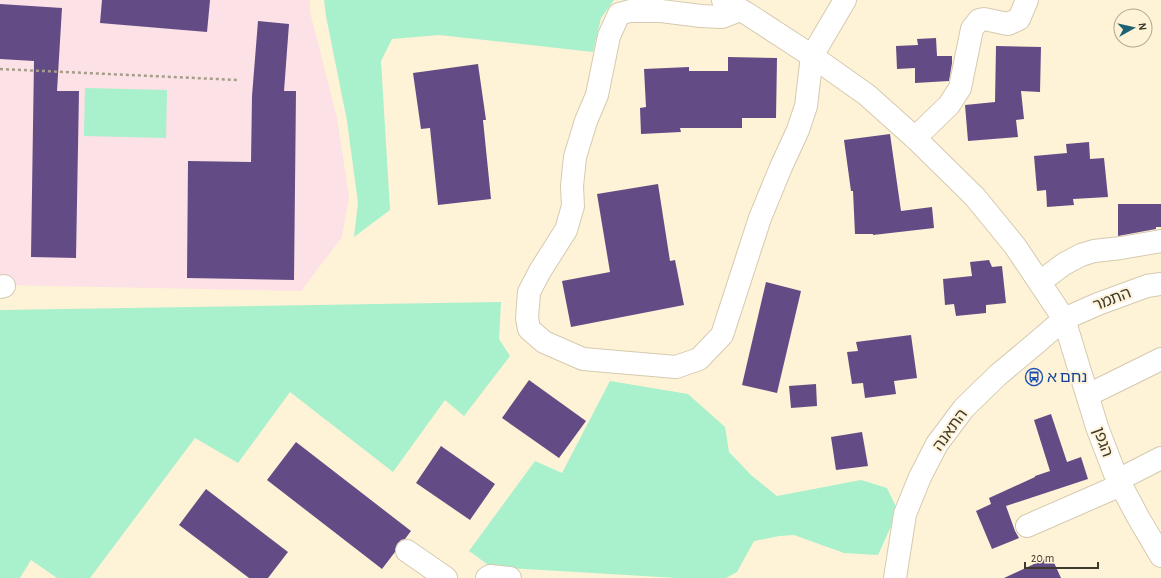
<svg xmlns="http://www.w3.org/2000/svg" width="1161" height="578" font-family="'Alegreya Sans','Noto Sans Hebrew',sans-serif">
	<rect width="100%" height="100%" fill="#fef2d7"/>
	<polygon fill="#fce1e6" points="0,0 310,0 310,12 337,118 349,197 342,237 301,291 0,285"/>
	<g fill="#a9f0cc">
		<polygon points="324,0 614,0 601,18 593,52 439,35 392,39 381,61 390,210 354,237 358,203 347,121 326,16"/>
		<polygon points="85,88 167,90 166,138 84,136"/>
		<polygon points="501,302 499,339 510,356 464,416 445,400 393,472 290,392 238,463 195,438 90,578 57,578 31,560 20,578 0,578 0,310"/>
		<polygon points="610,381 688,394 725,427 729,452 751,475 777,496 861,480 887,488 898,511 878,555 844,553 794,535 779,536 754,541 737,572 726,578 677,578 491,567 469,551 535,461 562,473"/>
	</g>
	<g fill="#634c85">
		<polygon points="102,0 210,0 207,32 100,23"/>
		<polygon points="0,4 62,8 57,91 79,91 76,258 31,257 34,61 0,59"/>
		<polygon points="258,21 289,24 284,91 296,91 294,280 187,278 188,161 251,162 252,96"/>
		<polygon points="936,38 937,56 952,56 952,63 949,81 915,83 915,68 897,69 896,46 918,45 917,39"/>
		<polygon points="996,46 1041,47 1040,92 1021,91 1024,119 1016,120 1018,137 968,141 965,105 995,102"/>
		<polygon points="728,57 777,58 776,118 742,118 742,128 680,128 681,132 641,134 640,108 646,107 644,69 689,67 689,71 728,71"/>
		<polygon points="478,64 486,120 483,120 491,199 438,205 430,128 421,129 413,73"/>
		<polygon points="890,134 901,211 932,207 934,228 873,235 873,234 855,234 853,191 851,191 844,140"/>
		<polygon points="1089,142 1090,159 1104,158 1108,197 1073,199 1074,205 1047,207 1046,190 1037,191 1034,156 1067,153 1066,144"/>
		<polygon points="658,184 670,261 675,260 684,305 571,327 562,281 610,272 597,194"/>
		<polygon points="1118,204 1161,204 1161,227 1156,227 1156,229 1118,236"/>
		<polygon points="989,260 992,267 1002,266 1006,303 986,305 986,313 956,316 954,304 945,305 943,279 972,276 970,262"/>
		<polygon points="766,282 801,291 777,393 742,385"/>
		<polygon points="911,335 917,378 894,381 896,394 865,398 863,383 852,384 847,352 858,351 856,342"/>
		<polygon points="529,380 586,421 559,458 502,418"/>
		<polygon points="816,384 817,406 791,408 789,386"/>
		<polygon points="1051,414 1067,462 1081,457 1088,479 1006,506 1015,531 1019,538 992,549 976,511 991,504 989,498 1035,477 1035,476 1050,471 1034,420"/>
		<polygon points="862,432 868,466 836,470 831,437"/>
		<polygon points="296,442 411,531 405,539 401,540 397,544 395,550 395,552 382,569 267,480"/>
		<polygon points="441,446 495,484 470,520 416,483"/>
		<polygon points="206,489 288,552 268,578 249,578 179,525"/>
		<polygon points="1051,556 1061,578 1004,578"/>
	</g>
	<g fill="none" stroke-linecap="round" stroke-linejoin="round">
		<g stroke="#d5cab0" stroke-width="24">
			<g id="minor">
				<polyline points="740,10 722,17 701,16 661,11 630,11 619,14 609,36 597,95 586,121 575,157 572,186 573,206 566,230 540,271 529,292 527,318 529,329 544,342 583,359 676,367 699,359 722,335 760,218 781,167 798,130 806,106 812,56 845,0"/>
				<polyline points="915,138 949,105 960,88 972,29 979,20 984,19 1008,24 1019,19 1027,0"/>
				<polyline points="1040,282 1064,264 1081,255 1094,251 1121,248 1161,241"/>
				<polyline points="0,287 4,286"/>
				<polyline points="1064,319 1097,427 1115,474 1138,517 1161,556"/>
				<polyline points="1088,395 1161,359"/>
				<polyline points="1118,480 1161,458"/>
				<polyline points="1027,526 1121,485"/>
				<polyline points="407,551 446,578"/>
				<polyline points="487,578 490,576 510,578"/>
				<polyline points="895,578 905,514 920,477 937,444 964,408 998,375 1035,344 1064,319 1098,304 1147,286 1161,284"/>
			</g>
		</g>
		<g stroke="#d5cab0" stroke-width="24">
			<polyline id="major" points="723,0 746,13 812,56 867,95 915,138 975,197 1015,246 1064,319"/>
		</g>
		<polyline stroke="#a69e8a" stroke-width="2.5" stroke-dasharray="3 3" stroke-linecap="butt" points="0,69 238,80"/>
		<use href="#minor" stroke="#fff" stroke-width="22"/>
		<use href="#major" stroke="#fff" stroke-width="22"/>
	</g>
	<defs>
		<g id="bus-ring" transform="scale(0.9)"><circle r="9.5" fill="#fef2d7" stroke="#1a4fb4" stroke-width="1.5"/><path d="M-5-6H5V4H4V6H2V4H-2V6H-4V4H-5ZM-3.5-4V0h7V-4ZM-3.5 1.2v1.5H-2V1.2ZM2 1.2v1.5H3.5V1.2Z" fill="#1a4fb4"/></g>
	</defs>
	<g fill-rule="evenodd">
		<use href="#bus-ring" x="1034" y="377"/>
	</g>
	<g text-anchor="middle" dominant-baseline="central" stroke-width="4" stroke-linejoin="round" paint-order="stroke">
		<g font-size="16" fill="#3d392e" stroke="#fef2d7">
			<text transform="translate(1112 299) rotate(-21)">התמר</text>
			<text transform="translate(950 430) rotate(-54)">התאנה</text>
			<text transform="translate(1103 442) rotate(70)">הגפן</text>
		</g>
		<g font-size="16" fill="#164399" stroke="#fef2d7" text-anchor="start">
			<text x="1047" y="377">נחם א</text>
		</g>
	</g>
	<g transform="translate(1133 28) rotate(82)"><circle r="19" fill="#fef2d7" stroke="#b1a893"/>
	<path d="M0-3L7 15L0 10L-7 15Z" fill="#1d6373"/>
	<text y="-6" font-size="11" font-weight="bold" text-anchor="middle" fill="#3d392e">N</text>
	</g>
	<path d="M1025 562v6h73v-6" fill="none" stroke="#3d392e" stroke-width="2"/>
	<text x="1031" y="562" font-size="12" fill="#3d392e" stroke="#fef2d7" stroke-width="3" paint-order="stroke">20 m</text>
</svg>
